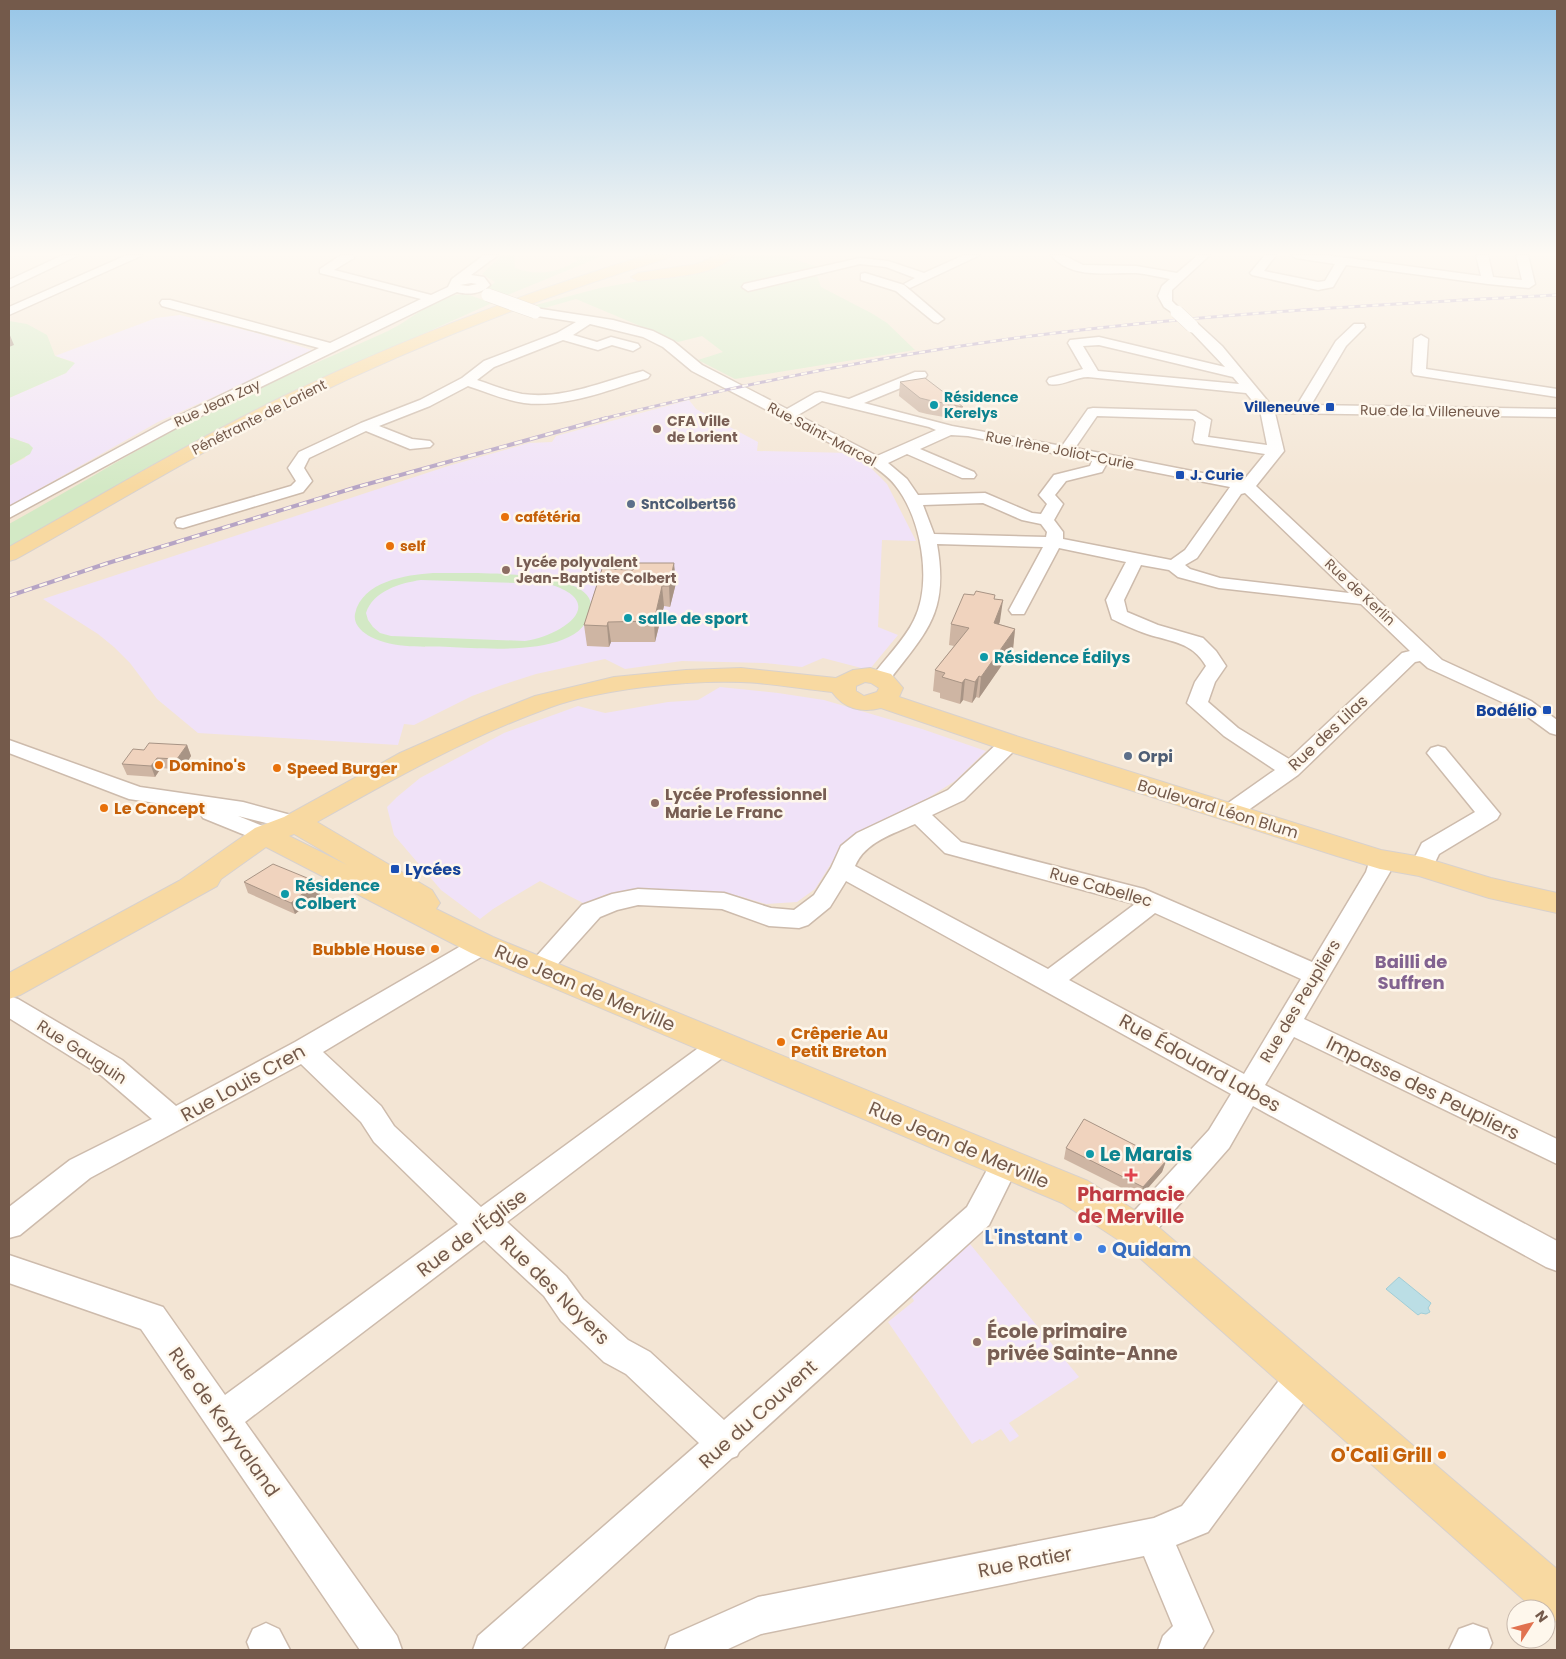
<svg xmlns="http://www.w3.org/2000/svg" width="1566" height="1659" font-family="Poppins,sans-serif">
	<rect width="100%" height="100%" fill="#fcf3e6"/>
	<path fill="#f3e5d4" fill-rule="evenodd" d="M 9,255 L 1557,255 L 1557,1650 L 9,1650 ZM 1516,1609 L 1546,1609 L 1546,1639 L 1516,1639 Z"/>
	<g fill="#f0e2f8">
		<polygon points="180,315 257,333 315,351 158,422 9,506 9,466 25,458 29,444 9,437 9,398 66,373 74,362 55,356 156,318"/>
		<polygon points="689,400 696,409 758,442 757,451 853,453 867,464 887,484 916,541 882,540 878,627 898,635 869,670 823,658 802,667 765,663 682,661 625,669 605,659 536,674 502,685 472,696 414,725 404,724 398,745 198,733 157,699 130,663 114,647 98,634 43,599 448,466 529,443 552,442 556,436"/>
		<polygon points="720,687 778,693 824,700 922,729 986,751 955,781 928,798 870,826 843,845 815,889 797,902 766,904 739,896 691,890 622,891 604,895 587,905 540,881 493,909 480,919 441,890 394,835 387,807 397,797 420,778 504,733 578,706 605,713 668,702 698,700"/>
		<polygon points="970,1244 1079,1377 1009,1423 1019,1436 1010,1442 1001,1429 982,1441 980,1439 972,1444 888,1322 914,1301 912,1297"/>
	</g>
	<g fill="#d3e9c5" fill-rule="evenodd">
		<path d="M 502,255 L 514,255 L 515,268 C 538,277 559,272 578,260 L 572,258 L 578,255 L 605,255 L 505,296 L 487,289 L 495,282 L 482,274 Z"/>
		<polygon points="738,255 782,255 821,268 816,273 821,287 873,314 887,323 915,350 735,379 698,360 723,352 702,336 678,342 576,299 541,309 532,306 600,288 717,267"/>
		<path d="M 466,294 L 492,303 L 271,402 L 9,551 L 9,524 C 67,492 125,456 184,425 C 250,390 320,362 388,331 C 413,319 437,294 466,294 Z"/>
		<polygon points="9,321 27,324 47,335 55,356 75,363 66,373 9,398"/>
		<polygon points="9,437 29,444 33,448 30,454 9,466"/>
		<path d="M 433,573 C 460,574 594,567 591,607 C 587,659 484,648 450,647 C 425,646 394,649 371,637 C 363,633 353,625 355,614 C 362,581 406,575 433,573 ZM 421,580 L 549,584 C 611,603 561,636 525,641 L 391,636 L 380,633 L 373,627 L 368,620 L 366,613 C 373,591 400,583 421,580 Z"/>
	</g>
	<polygon fill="#bbdee5" stroke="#a1cdd6" points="1399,1277 1431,1303 1428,1308 1430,1312 1426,1314 1421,1313 1418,1315 1386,1289"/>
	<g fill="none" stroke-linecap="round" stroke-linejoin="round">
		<g stroke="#cdbbac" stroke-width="3">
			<g id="minor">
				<polygon points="63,255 79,255 9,288 9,280"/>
				<polygon points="127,255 143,255 9,315 9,307"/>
				<path d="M 341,255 L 353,255 L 354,258 L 334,270 L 431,295 L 448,287 L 452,279 L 484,255 L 498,255 L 471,275 L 484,277 L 490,285 C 482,294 468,295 457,292 L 174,429 L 9,518 L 9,507 L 164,423 L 319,348 L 162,306 L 160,303 L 162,300 L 170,300 L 330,343 L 421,299 L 320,273 L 320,269 ZM 471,283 L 477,284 L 468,286 L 460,285 Z"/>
				<polygon points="964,255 980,255 910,288 904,284 915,278 886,267 860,264 748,291 742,287 744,284 860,258 888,261 924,273"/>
				<path d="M 1051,255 L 1063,255 L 1083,265 L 1136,266 L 1177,273 L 1198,255 L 1210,255 L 1172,290 L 1172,301 L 1183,312 L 1177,316 L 1164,307 L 1158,296 L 1162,286 L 1170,279 C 1159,277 1147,274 1136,273 C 1108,272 1071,280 1051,255 Z"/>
				<polygon points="1265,255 1276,255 1264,271 1318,282 1325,281 1335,264 1296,258 1291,255 1325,255 1481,276 1476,255 1488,255 1493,277 1522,280 1516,255 1528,255 1535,284 1529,288 1488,284 1346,265 1333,287 1318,290 1252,275 1250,273"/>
				<polygon points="865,273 904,285 944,319 938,323 934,322 896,291 861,280 861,274"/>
				<path d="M 535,308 L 613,320 L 653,331 L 673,341 L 702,365 L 787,409 L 815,393 L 820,392 L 849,399 L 915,372 L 925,372 L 927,375 L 925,378 L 864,403 L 952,426 L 1062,446 L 1088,409 L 1093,408 L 1196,411 L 1211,420 L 1208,437 L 1267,445 L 1260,410 L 1246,393 L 1088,377 C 1075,377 1061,387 1049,384 L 1047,381 L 1049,378 L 1083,369 L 1068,343 L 1070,340 L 1099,337 L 1225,367 L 1186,326 L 1187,323 L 1197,323 L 1222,346 L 1271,405 L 1297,405 L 1336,341 L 1354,324 L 1364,324 L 1365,327 L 1346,346 L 1311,405 L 1557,409 L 1557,417 L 1275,413 L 1284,451 L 1256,486 L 1442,660 L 1531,701 L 1557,720 L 1557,735 L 1550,733 L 1517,709 L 1428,668 L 1420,661 L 1415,662 L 1298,775 L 1237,818 L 1229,820 L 1221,818 L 1218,813 L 1221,808 L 1275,770 L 1224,736 L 1187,703 L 1195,682 L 1206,666 C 1192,642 1172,642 1147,634 C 1135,630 1123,624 1112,619 L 1106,600 L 1126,562 L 1059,548 L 1024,614 L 1012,614 L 1009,610 L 1043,547 L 937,544 C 949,613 927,631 888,682 L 874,682 L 871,678 C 885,658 904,641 914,620 C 933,582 921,517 895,485 C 889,477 880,471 872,465 L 692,371 L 663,347 L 643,337 L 590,324 L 573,335 L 597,342 L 611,337 L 638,344 L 640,347 L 633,351 L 612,345 L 598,350 L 563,340 L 494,367 L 477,380 C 492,385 506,391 522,394 C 564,400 603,381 643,371 L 650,375 L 648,378 C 609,390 565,408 524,403 C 504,400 486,392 468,386 L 430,406 L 379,426 L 412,439 L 430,441 L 433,444 L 430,447 L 410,449 L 366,431 L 309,458 L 304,468 L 312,481 L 303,492 L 183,528 L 177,527 L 175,523 L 177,519 L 291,486 L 296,481 L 288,468 L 299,452 L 361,423 L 420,400 L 462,378 L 484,361 L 557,333 L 576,322 L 531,315 L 529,312 L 531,309 ZM 1099,345 L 1233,377 L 1239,384 L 1098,371 L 1083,346 ZM 822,401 L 929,427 L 936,430 L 877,456 L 798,415 ZM 1097,416 L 1193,419 L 1196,422 L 1193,440 L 1195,443 L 1265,454 L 1243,481 L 1075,448 ZM 951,435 L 968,436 L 1092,461 L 1090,466 L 1054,475 L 1039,495 L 1047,504 L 1041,514 L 1032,513 L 985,493 L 918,495 L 907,479 L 888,463 L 907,454 L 962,478 L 974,478 L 976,475 L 974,472 L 920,449 ZM 1107,463 L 1230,487 L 1185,550 L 1171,560 L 1063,539 L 1063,532 L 1054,520 L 1063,504 L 1055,495 L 1066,481 L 1102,472 ZM 1245,493 L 1349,593 L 1220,578 L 1190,569 L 1185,565 L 1197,558 L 1241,494 ZM 983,503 L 1022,520 L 1041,524 L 1047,532 L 1046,537 L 934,534 L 923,505 ZM 1141,565 L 1169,570 L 1178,577 L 1219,588 L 1361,604 L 1410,651 L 1402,653 L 1289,759 L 1238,728 L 1208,702 L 1215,682 L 1226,666 L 1216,651 L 1203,638 L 1158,625 L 1127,612 L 1124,600 Z"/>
				<polygon points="1421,335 1428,339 1426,369 1557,389 1557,397 1414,375 1412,372 1414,339"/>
				<path d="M 1010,737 L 1017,738 L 1020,743 L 1017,748 L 964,800 L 932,815 L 961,842 L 1144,889 L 1312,962 L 1366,872 L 1372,853 L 1380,851 L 1388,853 L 1392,859 L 1390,872 L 1304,1019 L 1557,1139 L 1557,1164 L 1294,1037 L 1265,1085 L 1557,1241 L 1557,1271 L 1546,1267 L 1253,1106 L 1229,1148 L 1147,1241 L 1136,1245 L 1125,1241 L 1121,1231 L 1125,1221 L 1209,1130 L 1231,1094 L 846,881 L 830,907 L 808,925 L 799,928 L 769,926 L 722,909 L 638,905 L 617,910 L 600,917 L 548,975 L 539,977 L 530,975 L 526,968 L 582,905 L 612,894 L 638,889 L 724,893 L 771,908 L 794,910 L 814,895 L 831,868 L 841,846 L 857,833 L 948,790 L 1003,738 ZM 915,824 L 945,853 L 1135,904 L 1048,969 L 855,866 C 865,842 893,834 915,824 ZM 1155,913 L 1301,979 L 1244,1074 L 1069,980 Z"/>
				<polygon points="9,740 140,787 243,802 302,818 305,823 302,828 294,830 238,816 273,830 276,835 273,840 265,843 257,840 203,818 200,813 202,810 129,799 9,753"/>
				<polygon points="1438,746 1445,748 1500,814 1497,819 1439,854 1430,873 1422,875 1414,873 1410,867 1422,843 1475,812 1427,753 1431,748"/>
				<polygon points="482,936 491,939 494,945 491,951 323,1052 381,1106 394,1126 481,1207 712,1038 721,1034 730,1038 734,1045 730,1052 507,1222 566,1276 583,1299 628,1340 650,1352 724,1420 967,1207 995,1155 1005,1152 1015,1155 1019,1164 989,1225 739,1452 737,1456 732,1458 520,1650 473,1650 478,1636 699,1443 626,1374 604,1362 561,1321 544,1296 484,1240 245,1422 397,1636 402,1650 360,1650 141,1329 9,1283 9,1255 163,1307 225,1395 458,1224 374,1142 361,1122 301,1064 90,1178 20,1235 9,1238 9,1207 70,1160 152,1119 102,1076 9,1018 9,996 18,999 122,1060 176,1106 295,1042 473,939"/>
				<polygon points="1303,1360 1315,1365 1320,1376 1315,1387 1208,1532 1176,1545 1213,1631 1202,1650 1158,1650 1163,1636 1173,1626 1144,1556 761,1634 726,1650 665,1650 670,1636 758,1597 1154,1518 1182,1506 1291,1365"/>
				<polygon points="266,1623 279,1629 290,1650 250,1650 247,1642 253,1629"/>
				<polygon points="1473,1624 1487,1629 1492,1643 1489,1650 1449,1650 1459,1629"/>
			</g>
		</g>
		<g stroke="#d8d1cd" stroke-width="2">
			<g id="major">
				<path d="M 647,255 L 670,255 L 668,258 C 541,297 416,345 296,404 C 201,451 109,507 16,559 L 9,561 L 9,547 C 100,496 190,442 284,396 C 401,340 523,293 647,255 Z"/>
				<path d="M 718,255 L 734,255 C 716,277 664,277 638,281 L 631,277 L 638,273 L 697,264 Z"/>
				<path d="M 741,668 L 836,678 L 853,670 L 870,668 L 891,674 L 903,688 L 899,697 L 1019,737 L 1381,850 L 1422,857 L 1491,878 L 1557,893 L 1557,913 L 1489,898 L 1419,876 L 1380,869 L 1337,856 L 1001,749 L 881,708 C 862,713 844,709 832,692 C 802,689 771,683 741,682 C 687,680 601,689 551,707 C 468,737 393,779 317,822 L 432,890 L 440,903 L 436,909 L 493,937 L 1088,1181 L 1149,1219 L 1557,1569 L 1557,1622 L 1546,1617 L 1546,1609 L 1534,1609 L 1123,1243 L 1062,1203 L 471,953 L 266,847 L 221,879 L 217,886 L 20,995 L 9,999 L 9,973 L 179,881 L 255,828 L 284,817 L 400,753 L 482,717 L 535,696 L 614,677 L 686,670 ZM 865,682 L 871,683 L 879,688 L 877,692 L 864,696 L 856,691 L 856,686 ZM 294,834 L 347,865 L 289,836 Z"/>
			</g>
		</g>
		<use href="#minor" fill="#fff" fill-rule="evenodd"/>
		<use href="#major" fill="#f8d9a1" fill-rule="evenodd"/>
		<g stroke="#b6a4c5" stroke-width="3">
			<path id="rail-far1" d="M 602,419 C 738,385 876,357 1016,338 C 1195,314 1376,305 1557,295"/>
		</g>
		<g stroke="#b6a4c5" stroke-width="4">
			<polyline id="rail" points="9,596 108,563 357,487 607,418"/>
		</g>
		<use href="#rail-far1" stroke="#fef7ec" stroke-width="2" stroke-dasharray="6" stroke-linecap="butt"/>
		<use href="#rail" stroke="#fef7ec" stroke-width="2.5" stroke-dasharray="8" stroke-linecap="butt"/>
		<g stroke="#cdbbac" stroke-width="14" stroke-linecap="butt">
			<g id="minor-bridge">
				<polyline points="488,295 535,312"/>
				<polyline points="1177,312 1192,326"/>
			</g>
		</g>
		<use href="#minor-bridge" stroke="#fff" stroke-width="13"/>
	</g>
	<g fill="#ceb5a3">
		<polygon points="900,382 963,407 961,420 927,414 919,412 899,396"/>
		<polygon points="602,569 676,583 670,607 664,606 655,642 611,642 609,647 587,646 584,625"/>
		<polygon points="995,599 1000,621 999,624 1015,629 1013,649 979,698 976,697 972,703 963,700 960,704 940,698 940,693 933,691 935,670 954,646 949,645 951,624"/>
		<polygon points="187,745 191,756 182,770 161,768 155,777 127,775 122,764 144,750"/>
		<polygon points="244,882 320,894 295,914 248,893"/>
		<polygon points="1066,1148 1166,1161 1162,1172 1140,1197 1064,1159"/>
	</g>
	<g fill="#a89485">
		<polygon points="9,333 14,345 9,347"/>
		<polygon points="674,563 676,583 670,607 669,586"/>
		<polygon points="662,586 664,606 655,642 654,621"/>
		<polygon points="1003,600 1000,621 992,644 994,623"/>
		<polygon points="608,622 611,642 609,647 607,626"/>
		<polygon points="1015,629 1013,649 979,698 981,677"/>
		<polygon points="979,676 976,697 972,703 975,682"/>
		<polygon points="965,679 963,700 960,704 962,683"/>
		<polygon points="187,745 191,756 182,770 177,759"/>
		<polygon points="157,758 161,768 155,777 151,766"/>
		<polygon points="317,882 320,894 295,914 291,903"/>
		<polygon points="1166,1161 1162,1172 1140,1197 1143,1187"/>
	</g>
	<g fill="#f0d3be" stroke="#a89485">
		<polygon points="925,378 963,407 928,400 920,398 900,382"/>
		<polygon points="635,563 674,563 669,586 662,586 654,621 608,622 607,626 584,625 602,569 633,570"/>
		<polygon points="976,591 995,595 994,599 1003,600 994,623 1015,629 981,677 979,676 975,682 965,679 962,683 942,677 945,673 935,670 969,628 951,624 964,594 974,595"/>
		<polygon points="149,743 187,745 177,759 157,758 151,766 122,764 133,749 144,750"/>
		<polygon points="273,864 317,882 291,903 244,882"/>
		<polygon points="1084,1119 1166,1161 1143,1187 1066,1148"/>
	</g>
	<linearGradient id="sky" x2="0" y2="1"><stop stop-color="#96c5e7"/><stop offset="0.52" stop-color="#fefaf4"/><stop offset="1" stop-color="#fefaf4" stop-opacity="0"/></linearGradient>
	<rect width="1566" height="488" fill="url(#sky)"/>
	<g fill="#0f9aa8" stroke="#fef7ec" stroke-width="2">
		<circle cx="934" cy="405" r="5"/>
		<circle cx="628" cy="618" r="5"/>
		<circle cx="984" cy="657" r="5"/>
		<circle cx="285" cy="894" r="5"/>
		<circle cx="1090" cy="1154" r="5"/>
	</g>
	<g fill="#1a4fb4" stroke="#fef7ec" stroke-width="2">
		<rect x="1325" y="402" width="10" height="10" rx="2.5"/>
		<rect x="1175" y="470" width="10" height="10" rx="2.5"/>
		<rect x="1542" y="705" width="10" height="10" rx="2.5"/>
		<rect x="390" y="864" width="10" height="10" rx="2.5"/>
	</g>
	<g fill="#8d6e63" stroke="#fef7ec" stroke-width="2">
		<circle cx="657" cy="429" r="5"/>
		<circle cx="506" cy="570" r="5"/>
		<circle cx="655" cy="803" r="5"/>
		<circle cx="977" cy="1342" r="5"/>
	</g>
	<g fill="#5c6f8a" stroke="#fef7ec" stroke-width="2">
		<circle cx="631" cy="504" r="5"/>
		<circle cx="1128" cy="756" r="5"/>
	</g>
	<g fill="#e8710a" stroke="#fef7ec" stroke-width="2">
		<circle cx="505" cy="517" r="5"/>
		<circle cx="390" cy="546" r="5"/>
		<circle cx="159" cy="765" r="5"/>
		<circle cx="277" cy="768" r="5"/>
		<circle cx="104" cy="808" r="5"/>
		<circle cx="435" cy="949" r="5"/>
		<circle cx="781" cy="1042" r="5"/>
		<circle cx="1442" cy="1455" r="5"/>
	</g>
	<path fill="#e0444e" stroke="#fef7ec" stroke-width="2" d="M1128.5 1167.5h5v5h5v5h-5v5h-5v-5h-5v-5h5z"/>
	<g fill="#3f7fe0" stroke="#fef7ec" stroke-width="2">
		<circle cx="1078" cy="1237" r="5"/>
		<circle cx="1102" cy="1249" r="5"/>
	</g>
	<g text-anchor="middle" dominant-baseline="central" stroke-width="5" stroke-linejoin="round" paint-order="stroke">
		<g font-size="14" font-weight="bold" fill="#0d838f" stroke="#fef7ec" text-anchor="start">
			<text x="944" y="397">Résidence<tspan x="944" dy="16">Kerelys</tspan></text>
		</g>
		<g font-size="14" fill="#745a4b" stroke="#fef7ec">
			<text transform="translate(217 403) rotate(-25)">Rue Jean Zay</text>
			<text transform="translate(1430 411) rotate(1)">Rue de la Villeneuve</text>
			<text transform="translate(259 417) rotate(-27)">Pénétrante de Lorient</text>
			<text transform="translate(822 434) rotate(28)">Rue Saint-Marcel</text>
			<text transform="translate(1060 450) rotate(11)">Rue Irène Joliot-Curie</text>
			<text transform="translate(1360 592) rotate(43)">Rue de Kerlin</text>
		</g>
		<g font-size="14" font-weight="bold" fill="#164399" stroke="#fef7ec" text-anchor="end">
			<text x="1320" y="407">Villeneuve</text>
			<text x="1190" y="475" text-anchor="start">J. Curie</text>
		</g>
		<g font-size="14" font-weight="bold" fill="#785e54" stroke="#fef7ec" text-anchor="start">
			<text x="667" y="421">CFA Ville<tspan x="667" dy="16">de Lorient</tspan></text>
			<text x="516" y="562">Lycée polyvalent<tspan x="516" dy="16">Jean-Baptiste Colbert</tspan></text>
		</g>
		<g font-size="14" font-weight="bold" fill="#4e5e75" stroke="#fef7ec" text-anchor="start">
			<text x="641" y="504">SntColbert56</text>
		</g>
		<g font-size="14" font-weight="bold" fill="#c56008" stroke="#fef7ec" text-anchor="start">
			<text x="515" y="517">cafétéria</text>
			<text x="400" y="546">self</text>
		</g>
		<g font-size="16" font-weight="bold" fill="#0d838f" stroke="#fef7ec" text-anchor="start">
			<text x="638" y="618">salle de sport</text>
			<text x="994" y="657">Résidence Édilys</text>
			<text x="295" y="885">Résidence<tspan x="295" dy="18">Colbert</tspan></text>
		</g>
		<g font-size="16" font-weight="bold" fill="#164399" stroke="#fef7ec" text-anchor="end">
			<text x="1537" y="710">Bodélio</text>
			<text x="405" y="869" text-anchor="start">Lycées</text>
		</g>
		<g font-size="16" fill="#745a4b" stroke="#fef7ec">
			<text transform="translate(1328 733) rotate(-43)">Rue des Lilas</text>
			<text transform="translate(1218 809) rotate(17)">Boulevard Léon Blum</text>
			<text transform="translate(1101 887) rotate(16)">Rue Cabellec</text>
			<text transform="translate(1300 1001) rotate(-59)">Rue des Peupliers</text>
			<text transform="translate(82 1052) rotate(33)">Rue Gauguin</text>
		</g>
		<g font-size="16" font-weight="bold" fill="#4e5e75" stroke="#fef7ec" text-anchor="start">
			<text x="1138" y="756">Orpi</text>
		</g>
		<g font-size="16" font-weight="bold" fill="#c56008" stroke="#fef7ec" text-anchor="start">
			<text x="169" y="765">Domino's</text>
			<text x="287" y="768">Speed Burger</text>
			<text x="114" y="808">Le Concept</text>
			<text x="425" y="949" text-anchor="end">Bubble House</text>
			<text x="791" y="1033">Crêperie Au<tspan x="791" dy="18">Petit Breton</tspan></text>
		</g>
		<g font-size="16" font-weight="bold" fill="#785e54" stroke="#fef7ec" text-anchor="start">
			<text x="665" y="794">Lycée Professionnel<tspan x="665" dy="18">Marie Le Franc</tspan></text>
		</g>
		<g font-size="18" font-weight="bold" fill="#826390" stroke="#fef7ec">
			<text x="1411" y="961">Bailli de<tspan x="1411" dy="21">Suffren</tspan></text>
		</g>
		<g font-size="19" fill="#745a4b" stroke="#fef7ec">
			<text transform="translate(585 988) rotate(23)">Rue Jean de Merville</text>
			<text transform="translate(1200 1063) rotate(29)">Rue Édouard Labes</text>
			<text transform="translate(243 1083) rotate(-29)">Rue Louis Cren</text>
			<text transform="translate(1423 1088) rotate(26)">Impasse des Peupliers</text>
			<text transform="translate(959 1145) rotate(23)">Rue Jean de Merville</text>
			<text transform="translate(472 1233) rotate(-37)">Rue de l'Église</text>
			<text transform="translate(555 1290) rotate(45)">Rue des Noyers</text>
			<text transform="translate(758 1414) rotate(-42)">Rue du Couvent</text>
			<text transform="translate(224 1422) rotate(55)">Rue de Keryvaland</text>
			<text transform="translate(1025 1562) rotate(-11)">Rue Ratier</text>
		</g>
		<g font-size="19" font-weight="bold" fill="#0d838f" stroke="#fef7ec" text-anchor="start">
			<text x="1100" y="1154">Le Marais</text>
		</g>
		<g font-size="19" font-weight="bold" fill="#be3a42" stroke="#fef7ec">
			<text x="1131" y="1194">Pharmacie<tspan x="1131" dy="22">de Merville</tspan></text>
		</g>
		<g font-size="19" font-weight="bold" fill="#366cbe" stroke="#fef7ec" text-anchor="end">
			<text x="1068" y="1237">L'instant</text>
			<text x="1112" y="1249" text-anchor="start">Quidam</text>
		</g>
		<g font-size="19" font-weight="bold" fill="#785e54" stroke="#fef7ec" text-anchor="start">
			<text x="987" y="1331">École primaire<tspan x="987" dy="22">privée Sainte-Anne</tspan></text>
		</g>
		<g font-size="19" font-weight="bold" fill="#c56008" stroke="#fef7ec" text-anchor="end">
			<text x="1432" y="1455">O'Cali Grill</text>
		</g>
	</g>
	<rect width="1566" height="1659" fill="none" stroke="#745a4b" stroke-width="20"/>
	<g transform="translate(1531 1624) rotate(54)"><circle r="24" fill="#fef7ec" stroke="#c7b8ac"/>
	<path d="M0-4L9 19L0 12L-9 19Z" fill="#e1724f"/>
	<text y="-8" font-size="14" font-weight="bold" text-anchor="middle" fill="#745a4b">N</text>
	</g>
</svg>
